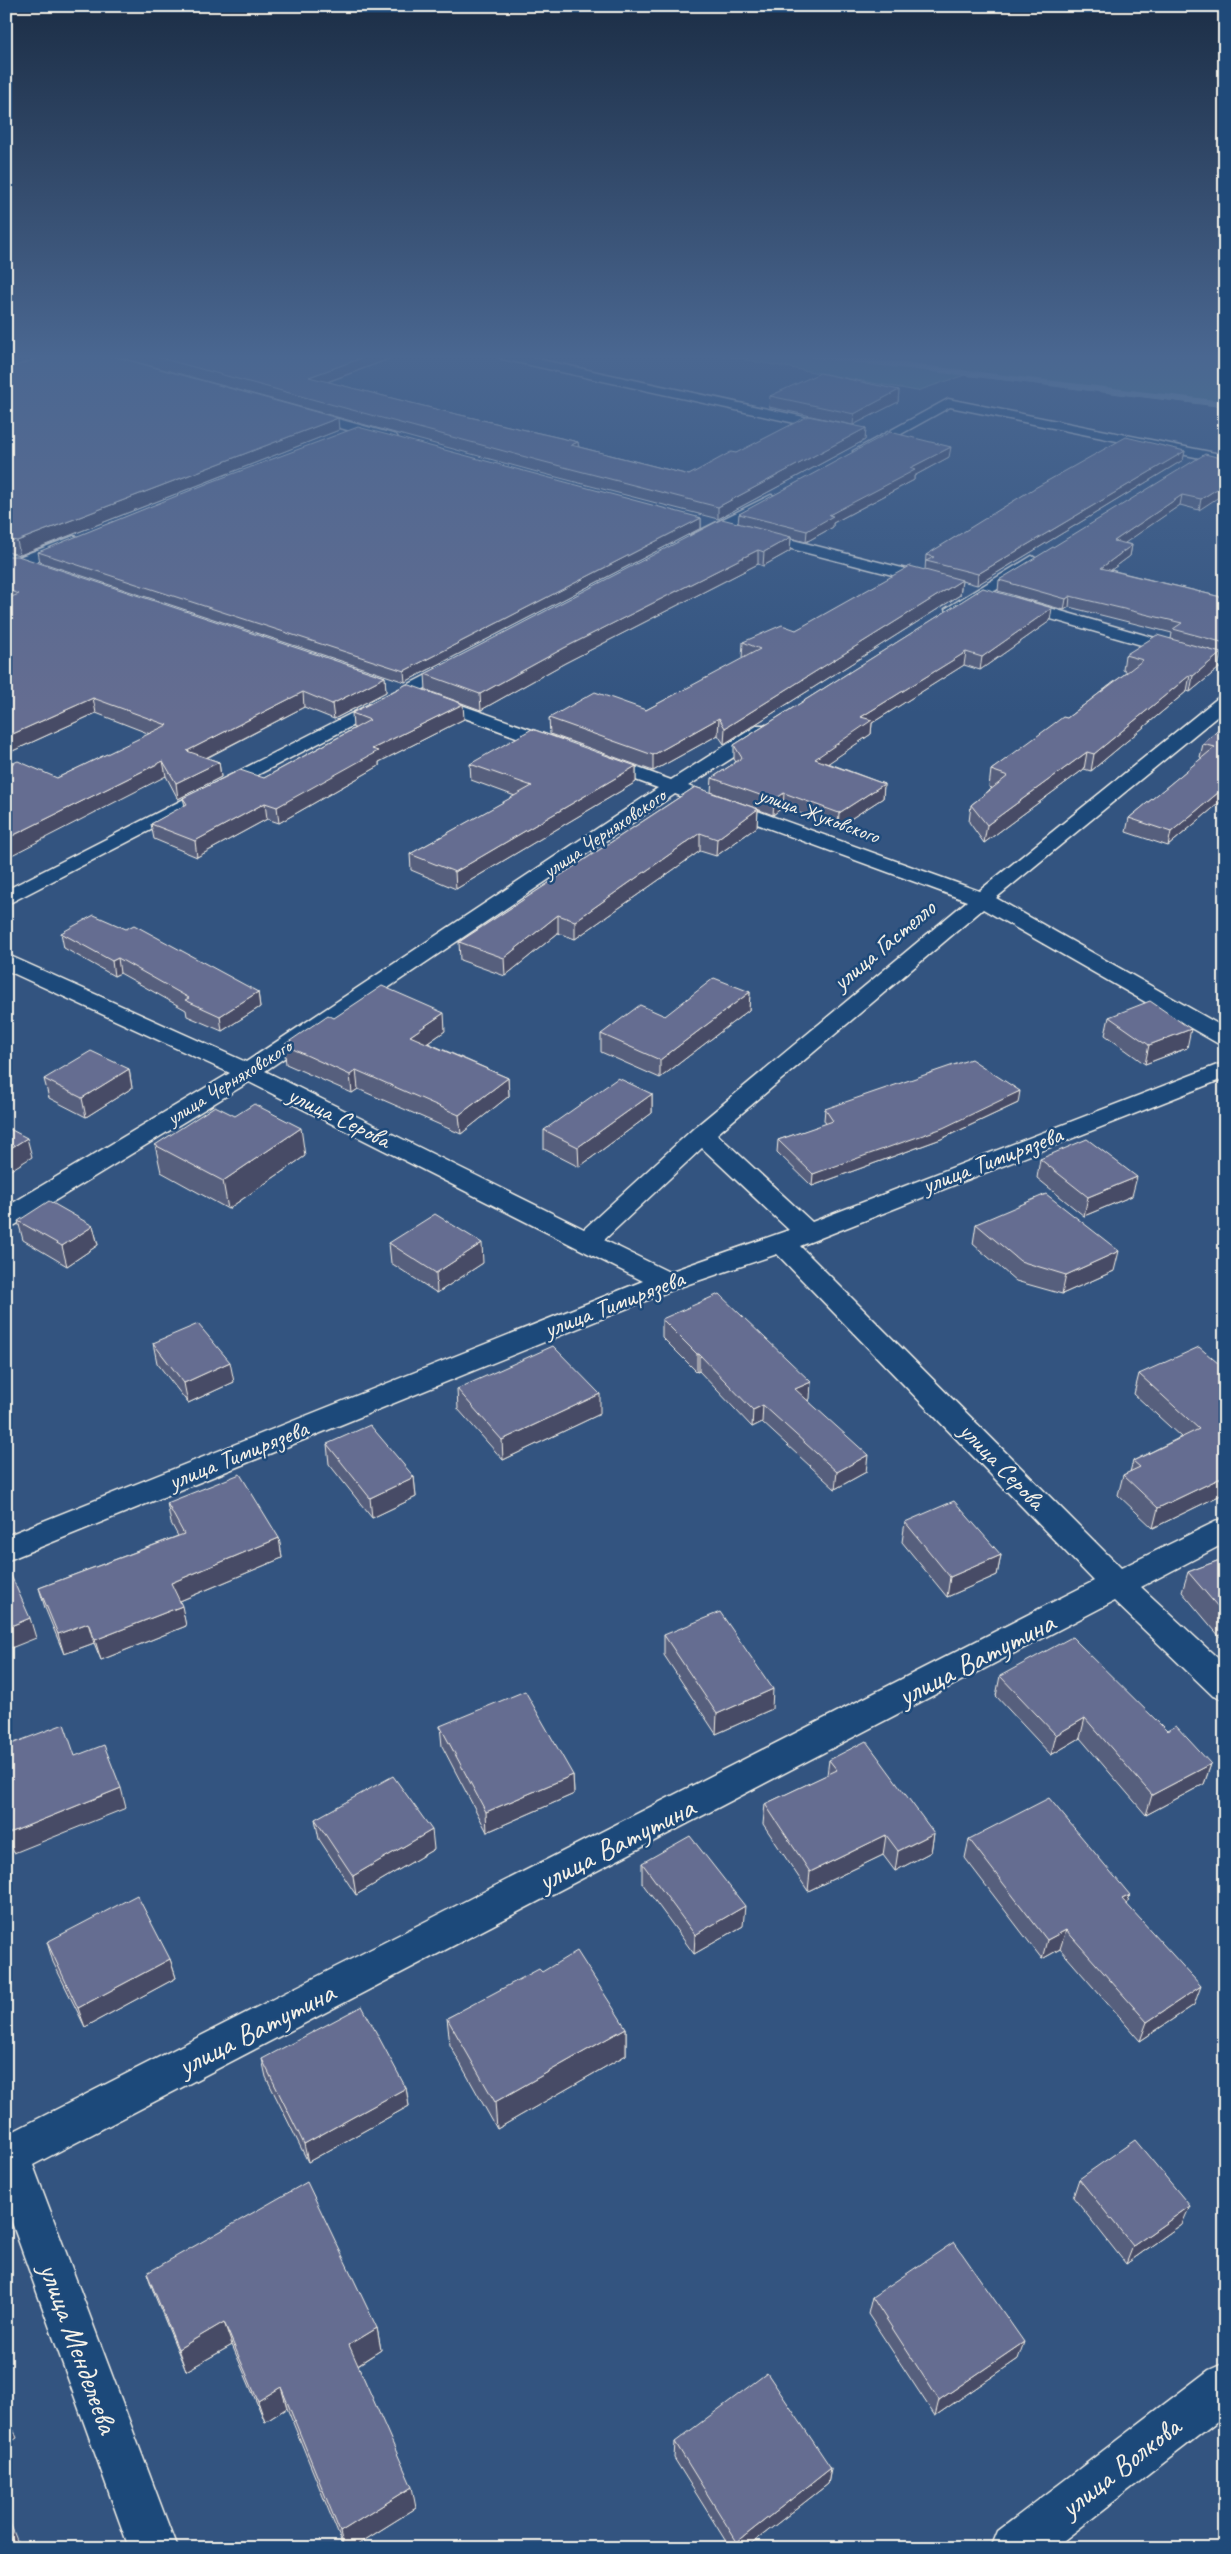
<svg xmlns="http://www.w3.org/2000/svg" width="1231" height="2554" font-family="Caveat,sans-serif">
	<rect width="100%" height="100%" fill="#335480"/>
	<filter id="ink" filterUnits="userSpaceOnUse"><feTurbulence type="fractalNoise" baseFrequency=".02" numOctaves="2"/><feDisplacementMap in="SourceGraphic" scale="10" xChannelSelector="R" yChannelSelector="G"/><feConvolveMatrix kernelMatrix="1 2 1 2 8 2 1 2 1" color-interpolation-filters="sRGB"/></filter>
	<g filter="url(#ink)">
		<polygon fill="#4c8290" stroke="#a0babc" points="720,355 1225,355 1225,407 965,375 917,391"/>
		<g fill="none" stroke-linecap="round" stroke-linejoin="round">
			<polyline stroke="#8caabf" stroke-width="5.5" points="813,355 1225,404"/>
			<g stroke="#f4f1e8" stroke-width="3">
				<g id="minor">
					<polygon points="496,355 519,355 836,424 843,428 836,432 502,359"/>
					<polygon points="948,399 1225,455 1225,463 950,407 865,454 855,454 853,451"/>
					<polygon points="302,409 396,435 398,438 391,442 297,416 295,413"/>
					<polygon points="771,495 776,496 778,499 776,502 703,541 697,543 689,538 691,535"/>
					<polygon points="754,530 941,578 943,581 935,586 749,538 746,535 749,532"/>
					<polygon points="74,536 80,538 82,541 80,544 6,573 6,562"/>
					<polygon points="1032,556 1040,561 1038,564 959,613 947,613 945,609"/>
					<polygon points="1015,598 1225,658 1225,669 1009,607 1007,603"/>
					<polygon points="458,659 464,660 467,664 464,668 6,905 6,890"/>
					<polygon points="427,693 566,742 568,746 566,750 552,750 421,702 418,698 421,694"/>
					<path d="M 1225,696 L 1225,710 L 996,898 L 1225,1028 L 1225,1045 L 1217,1043 L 983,909 L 717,1134 L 812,1222 L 1225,1062 L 1225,1078 L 800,1246 L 1121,1568 L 1225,1517 L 1225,1543 L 1141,1587 L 1225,1665 L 1225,1700 L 1213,1696 L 1114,1601 L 33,2165 L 177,2548 L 129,2548 L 6,2206 L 6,2128 L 14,2131 L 1094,1581 L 777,1254 L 677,1288 L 6,1561 L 6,1536 L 643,1281 L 249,1082 L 15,1225 L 6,1227 L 6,1207 L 230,1073 L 6,970 L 6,954 L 246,1062 L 658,788 L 594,765 L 591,761 L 594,757 L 608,757 L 671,780 L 758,725 L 772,725 L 774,729 L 772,733 L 688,786 L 979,891 L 1219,697 ZM 675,794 L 967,901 L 693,1129 L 584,1229 L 265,1071 ZM 702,1148 L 789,1230 L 669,1272 L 604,1240 Z"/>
					<polygon points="1225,2363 1225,2415 1054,2548 991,2548 998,2531 1209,2370"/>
				</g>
			</g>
			<g stroke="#f4f1e8" stroke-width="3">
				<polygon id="major" points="6,355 24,355 6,364"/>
			</g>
			<use href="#minor" fill="#1f4a7a" fill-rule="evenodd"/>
			<use href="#major" fill="#1f4a7a" fill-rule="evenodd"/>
		</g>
		<g fill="#575e7d" stroke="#f4f1e8">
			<polygon points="111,355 400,355 328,382 443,411 578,442 579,447 689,475 736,453 866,428 865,440 718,519 537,472"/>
			<polygon points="6,369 339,430 20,555 6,552"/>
			<polygon points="899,390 898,402 853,425 769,407 770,396"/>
			<polygon points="1185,451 1183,460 977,585 962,581 960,595 724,744 718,735 653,771 550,734 549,718 646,710 743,659 742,658 743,642 796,630 925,570 926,555"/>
			<polygon points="949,457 914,476 914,480 833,523 833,527 806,542 791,538 790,551 763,566 758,564 565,663 481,710 426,690 425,674 738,523 739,514"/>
			<polygon points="1225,459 1199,510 1180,505 1124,543 1132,545 1130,556 1111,570 1225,598 1225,656 1221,655 1218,669 1190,692 1187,691 1091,771 1084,769 984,843 969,822 971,805 992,788 989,787 991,770 1067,718 1127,672 1123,670 1125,655 1171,639 1172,633 1069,607 1064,610 998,591 999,580"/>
			<polygon points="701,518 701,528 405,682 40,562 38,552"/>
			<polygon points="6,556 385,677 386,692 334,719 304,707 207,758 219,762 221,777 178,799 166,776 57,778 150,734 96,713 6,754"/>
			<polygon points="983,588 1050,621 980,670 964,665 872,723 871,734 828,763 884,784 883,798 838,827 783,807 773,815 711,792 712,778 736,762 734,759 734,745"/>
			<polygon points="352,713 464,719 379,762 379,766 279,823 267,819 197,857 154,839 151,824 185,806 183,798 264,778 355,728 353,728"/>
			<polygon points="1225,724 1225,798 1168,846 1126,832 1129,818 1202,758 1200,757 1203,744"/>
			<polygon points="470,764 636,766 636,782 456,889 411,870 410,854 515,796 471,780"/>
			<polygon points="695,787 758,809 757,827 716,856 700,851 575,939 558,933 505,976 460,960 459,942"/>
			<polygon points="61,933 258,992 260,1007 222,1031 187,1016 186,1010 120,973 114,976 64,948"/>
			<polygon points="750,992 749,1010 660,1078 601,1052 601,1034"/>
			<polygon points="1109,1017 1187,1048 1145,1064 1105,1035"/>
			<polygon points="334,1018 445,1031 428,1043 508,1078 509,1096 461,1134 358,1089 352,1093 286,1064 284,1045"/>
			<polygon points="129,1069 132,1088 86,1117 49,1098 44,1079"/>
			<polygon points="652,1094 652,1113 579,1167 544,1149 544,1130"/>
			<polygon points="1018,1103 941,1139 812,1186 777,1152 778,1140 826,1124 824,1120 825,1109"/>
			<polygon points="155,1145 305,1156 228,1209 161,1172"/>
			<polygon points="1040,1159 1132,1196 1084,1216 1037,1178"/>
			<polygon points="18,1221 93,1226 98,1245 67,1266 23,1240"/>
			<polygon points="976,1224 1114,1271 1062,1294 1016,1281 973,1244"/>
			<polygon points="389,1243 483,1263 437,1293 391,1263"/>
			<polygon points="662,1319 810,1399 808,1400 866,1472 835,1489 762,1422 752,1427 699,1371 697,1372 662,1337"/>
			<polygon points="153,1343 234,1382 188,1403 157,1363"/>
			<polygon points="1225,1369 1225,1493 1153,1528 1118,1495 1123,1475 1130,1472 1133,1461 1181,1437 1134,1394 1139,1374"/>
			<polygon points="457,1389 600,1414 503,1460 458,1409"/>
			<polygon points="327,1444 414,1477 416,1497 372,1518 329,1464"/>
			<polygon points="167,1503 279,1538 282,1558 180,1601 186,1626 101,1660 94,1643 64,1654 45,1608 39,1588 178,1536 171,1523"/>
			<polygon points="905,1522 1001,1555 997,1575 947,1597 902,1542"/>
			<polygon points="1225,1558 1225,1635 1220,1637 1182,1592 1188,1572"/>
			<polygon points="664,1635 772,1709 716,1734 664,1655"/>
			<polygon points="1000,1676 1167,1731 1211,1764 1204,1784 1146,1815 1080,1738 1051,1755 996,1696"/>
			<polygon points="440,1726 573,1775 574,1794 487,1832 442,1746"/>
			<polygon points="829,1760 934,1833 931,1852 895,1871 883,1855 808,1891 763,1824 765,1804 827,1775"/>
			<polygon points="315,1819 434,1849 356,1895 319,1839"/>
			<polygon points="969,1839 1130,1895 1127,1905 1194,2005 1140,2041 1060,1949 1042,1959 965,1858"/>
			<polygon points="1225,1847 1225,1863 1220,1859"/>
			<polygon points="642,1863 743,1926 694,1954 642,1883"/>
			<polygon points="47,1942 170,1959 176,1978 85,2027 53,1962"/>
			<polygon points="542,1972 626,2028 626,2055 497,2129 450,2045 447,2018"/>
			<polygon points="262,2059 406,2088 409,2106 308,2162 266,2077"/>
			<polygon points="1079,2179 1182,2224 1126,2264 1073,2197"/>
			<polygon points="147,2273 377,2328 381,2350 358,2365 416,2508 352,2548 344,2548 287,2408 265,2422 232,2345 186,2371 155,2296"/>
			<polygon points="872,2297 1018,2359 935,2416 868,2314"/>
			<polygon points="675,2442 831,2468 828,2484 746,2548 730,2548 674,2458"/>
		</g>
		<g fill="#474c66" stroke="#f4f1e8">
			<polygon points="370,355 400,355 310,388 309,377"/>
			<polygon points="899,390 898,402 853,425 854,414"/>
			<polygon points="338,418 339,430 20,555 17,541"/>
			<polygon points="866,428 865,440 718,519 718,507"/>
			<polygon points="578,442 579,454 571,445"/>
			<polygon points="951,447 949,457 914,476 914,480 833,523 833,527 806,542 807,531 829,515 910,468"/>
			<polygon points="1185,451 1183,460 977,585 978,574"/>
			<polygon points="1225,484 1225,493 1199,510 1201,499"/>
			<polygon points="1182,495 1180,505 1112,552 1114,541"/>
			<polygon points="701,518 701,528 405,682 404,671"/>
			<polygon points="791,537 790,551 763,566 764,552"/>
			<polygon points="1132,545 1130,556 1099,579 1101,568"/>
			<polygon points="758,550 758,564 565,663 481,710 480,694 564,648"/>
			<polygon points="962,580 960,595 724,744 725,728"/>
			<polygon points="1070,596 1069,607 1064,610 1066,599"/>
			<polygon points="1052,608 1050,621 980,670 982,657"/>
			<polygon points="966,652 964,665 872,723 871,734 814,773 815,759 861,717"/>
			<polygon points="1221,653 1218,669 1190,692 1193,676"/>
			<polygon points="1190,675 1187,691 1091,771 1094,754"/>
			<polygon points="385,677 386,692 334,719 332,704"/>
			<polygon points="303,692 304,707 190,766 187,751"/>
			<polygon points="93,698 96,713 6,754 6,737"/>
			<polygon points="463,704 464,719 379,762 379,766 279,823 277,807 372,749"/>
			<polygon points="719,718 718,735 653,771 653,755"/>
			<polygon points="1087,752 1084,769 984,843 987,825"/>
			<polygon points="163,761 166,776 6,858 6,839"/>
			<polygon points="219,762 221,777 178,799 176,783"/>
			<polygon points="636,766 636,782 456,889 455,872"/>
			<polygon points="884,784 883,798 838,827 839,813"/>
			<polygon points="1225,787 1225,798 1168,846 1171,832"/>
			<polygon points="784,793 783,807 773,815 774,800"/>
			<polygon points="265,803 267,819 197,857 195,841"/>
			<polygon points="758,809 757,827 716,856 717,839"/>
			<polygon points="700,833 700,851 575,939 575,921"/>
			<polygon points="558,915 558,933 505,976 504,958"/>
			<polygon points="118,958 120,973 114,976 112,961"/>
			<polygon points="258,992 260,1007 222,1031 220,1016"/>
			<polygon points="750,992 749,1010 660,1078 660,1060"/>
			<polygon points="444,1013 445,1031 412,1054 410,1036"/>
			<polygon points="1191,1029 1187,1048 1145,1064 1149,1045"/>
			<polygon points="129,1069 132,1088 86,1117 82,1098"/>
			<polygon points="356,1070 358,1089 352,1093 350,1075"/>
			<polygon points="508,1078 509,1096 461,1134 459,1115"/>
			<polygon points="1020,1091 1018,1103 941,1139 812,1186 813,1174"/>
			<polygon points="652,1094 652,1113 579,1167 578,1147"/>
			<polygon points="301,1128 305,1156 228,1209 223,1181"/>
			<polygon points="27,1138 32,1157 6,1173 6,1151"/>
			<polygon points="1137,1177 1132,1196 1084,1216 1088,1197"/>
			<polygon points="93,1226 98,1245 67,1266 62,1246"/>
			<polygon points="482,1243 483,1263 437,1293 436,1273"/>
			<polygon points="1119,1251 1114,1271 1062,1294 1066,1275"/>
			<polygon points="697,1354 699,1354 699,1371 697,1372"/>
			<polygon points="230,1362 234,1382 188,1403 184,1383"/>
			<polygon points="811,1382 810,1399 794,1407 795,1389"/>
			<polygon points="600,1394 600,1414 503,1460 502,1440"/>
			<polygon points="763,1405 762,1422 752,1427 753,1410"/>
			<polygon points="868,1455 866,1472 835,1489 837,1472"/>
			<polygon points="1225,1476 1225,1493 1153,1528 1158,1508"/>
			<polygon points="414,1477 416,1497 372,1518 370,1498"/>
			<polygon points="279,1538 282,1558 175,1603 171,1583"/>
			<polygon points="1001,1555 997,1575 947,1597 950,1577"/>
			<polygon points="182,1606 186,1626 101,1660 95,1640"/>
			<polygon points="30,1618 36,1638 6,1650 6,1628"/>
			<polygon points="88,1623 94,1643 64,1654 58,1634"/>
			<polygon points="1225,1623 1225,1635 1220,1637"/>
			<polygon points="773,1689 772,1709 716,1734 717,1714"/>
			<polygon points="1085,1718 1080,1738 1051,1755 1056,1735"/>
			<polygon points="1211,1764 1204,1784 1146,1815 1152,1795"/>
			<polygon points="573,1775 574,1794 487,1832 486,1812"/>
			<polygon points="121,1788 126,1808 14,1853 7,1834"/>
			<polygon points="432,1830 434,1849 356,1895 353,1876"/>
			<polygon points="934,1833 931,1852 895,1871 898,1851"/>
			<polygon points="886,1835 883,1855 808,1891 810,1872"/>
			<polygon points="1130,1895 1124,1915 1122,1899"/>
			<polygon points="745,1906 743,1926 694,1954 695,1935"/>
			<polygon points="1066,1930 1060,1949 1042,1959 1047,1940"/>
			<polygon points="170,1959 176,1978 85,2027 78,2008"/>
			<polygon points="1201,1986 1194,2005 1140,2041 1147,2022"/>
			<polygon points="626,2028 626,2055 497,2129 495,2102"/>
			<polygon points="406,2088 409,2106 308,2162 304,2144"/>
			<polygon points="1190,2206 1182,2224 1126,2264 1133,2246"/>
			<polygon points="224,2322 232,2345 186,2371 178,2349"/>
			<polygon points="377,2328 381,2350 354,2367 349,2345"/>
			<polygon points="1024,2342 1018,2359 935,2416 939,2400"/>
			<polygon points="281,2387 287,2408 265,2422 258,2401"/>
			<polygon points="6,2412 17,2438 6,2445"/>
			<polygon points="831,2468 828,2484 746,2548 736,2548 737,2542"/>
			<polygon points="412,2487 416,2508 352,2548 344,2548 340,2532"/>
			<polygon points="6,2513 20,2548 15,2548 6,2525"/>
		</g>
		<g fill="#656d91" stroke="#f4f1e8">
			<polygon points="48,355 109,355 338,418 17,541 6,539 6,369"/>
			<polygon points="149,355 370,355 309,377 443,411 578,442 571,445 689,475 731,452 736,453 808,416 866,428 718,507 537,460"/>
			<polygon points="820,373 899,390 854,414 770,396"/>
			<polygon points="358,427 701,518 404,671 38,552 211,482"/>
			<polygon points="890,432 951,447 910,468 915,470 829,515 833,516 807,531 739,514"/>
			<polygon points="1126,437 1185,451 978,574 926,561 934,557 926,555 1033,489"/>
			<polygon points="1205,454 1225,459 1225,484 1201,499 1182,495 1114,541 1132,545 1101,568 1225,598 1225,643 1173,629 1182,623 1070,596 1066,599 999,580"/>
			<polygon points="722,519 791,537 764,552 758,550 564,648 480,694 425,674"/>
			<polygon points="6,556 18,556 385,677 332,704 303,692 187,751 219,762 176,783 163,761 6,839 6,766 18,761 57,778 167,725 93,698 6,737 6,599 19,594 6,589"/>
			<polygon points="910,566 962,580 725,728 719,718 653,755 549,718 595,692 646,710 760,649 743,642 782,625 796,630"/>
			<polygon points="983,588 1052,608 982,657 966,652 861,717 872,720 815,759 884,784 839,813 784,793 774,800 712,778 742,758 734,745"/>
			<polygon points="1157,635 1221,653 1193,676 1190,675 1094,754 1087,752 987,825 971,805 1008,776 991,770 1063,717 1067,718 1143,660 1125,655"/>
			<polygon points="407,684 463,704 372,749 378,751 277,807 265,803 195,841 151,824 187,804 183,798 240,770 264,778 370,720 352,713"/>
			<polygon points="1225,724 1225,787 1171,832 1129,818 1215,747 1203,744"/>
			<polygon points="532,729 636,766 455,872 410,854 532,786 470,764"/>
			<polygon points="695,787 758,809 717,839 700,833 575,921 558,915 504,958 459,942"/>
			<polygon points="94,915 126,929 134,925 258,992 220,1016 185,1000 189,998 118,958 112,961 61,933"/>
			<polygon points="714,978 750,992 660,1060 601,1034 640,1005 665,1016"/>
			<polygon points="382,986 444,1013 410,1036 508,1078 459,1115 356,1070 350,1075 284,1045 328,1015 334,1018"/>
			<polygon points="1150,1001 1191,1029 1149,1045 1109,1017"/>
			<polygon points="91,1051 129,1069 82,1098 44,1079"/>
			<polygon points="971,1059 1020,1091 943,1128 813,1174 778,1140 833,1121 825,1109"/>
			<polygon points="618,1078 652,1094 578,1147 544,1130"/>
			<polygon points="254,1104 301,1128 223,1181 155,1145 215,1106 235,1116"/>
			<polygon points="6,1127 27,1138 6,1151"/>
			<polygon points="1087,1139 1137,1177 1088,1197 1040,1159"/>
			<polygon points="1046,1194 1119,1251 1066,1275 1020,1261 976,1224"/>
			<polygon points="49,1201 93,1226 62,1246 18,1221"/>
			<polygon points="435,1214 482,1243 436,1273 389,1243"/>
			<polygon points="719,1294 811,1382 795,1389 868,1455 837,1472 763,1405 753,1410 699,1354 697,1354 662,1319"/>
			<polygon points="198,1324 230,1362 184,1383 153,1343"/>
			<polygon points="553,1346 600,1394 502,1440 457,1389"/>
			<polygon points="1199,1347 1225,1369 1225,1476 1158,1508 1123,1475 1140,1467 1133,1461 1199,1429 1139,1374"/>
			<polygon points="370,1425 414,1477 370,1498 327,1444"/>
			<polygon points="240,1474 279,1538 171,1583 182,1606 95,1640 88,1623 58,1634 39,1588 184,1534 167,1503"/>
			<polygon points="954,1501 1001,1555 950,1577 905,1522"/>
			<polygon points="1225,1558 1225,1615 1188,1572"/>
			<polygon points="9,1571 30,1618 6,1628 6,1572"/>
			<polygon points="720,1612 773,1689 717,1714 664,1635"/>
			<polygon points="1072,1637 1167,1731 1176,1726 1211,1764 1152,1795 1085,1718 1056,1735 1000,1676"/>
			<polygon points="525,1691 573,1775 486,1812 440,1726"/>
			<polygon points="64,1724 75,1756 104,1745 121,1788 7,1834 6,1746"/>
			<polygon points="866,1741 934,1833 898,1851 886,1835 810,1872 765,1804 837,1770 829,1760"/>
			<polygon points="393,1776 432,1830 353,1876 315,1819"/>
			<polygon points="1049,1798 1130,1895 1122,1899 1201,1986 1147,2022 1066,1930 1047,1940 969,1839"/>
			<polygon points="690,1836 745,1906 695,1935 642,1863"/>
			<polygon points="137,1895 170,1959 78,2008 47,1942"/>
			<polygon points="577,1951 626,2028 495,2102 447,2018 539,1969 542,1972"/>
			<polygon points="362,2006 406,2088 304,2144 262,2059"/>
			<polygon points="1135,2140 1190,2206 1133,2246 1079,2179"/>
			<polygon points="307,2182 377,2328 349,2345 412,2487 340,2532 281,2387 258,2401 224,2322 178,2349 147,2273"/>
			<polygon points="954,2242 1024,2342 939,2400 872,2297"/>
			<polygon points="767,2373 831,2468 737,2542 675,2442"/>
			<polygon points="6,2525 15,2548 6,2548"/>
		</g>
	</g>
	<linearGradient id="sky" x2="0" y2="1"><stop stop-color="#1c2e46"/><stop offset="0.5" stop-color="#4a6791"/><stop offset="1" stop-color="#4a6791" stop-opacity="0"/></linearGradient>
	<rect width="1231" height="713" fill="url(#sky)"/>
	<g text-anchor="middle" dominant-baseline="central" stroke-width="5" stroke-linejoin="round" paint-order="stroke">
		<g font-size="21" fill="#f4f1e8" stroke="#1f4a7a">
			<text transform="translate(819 815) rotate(20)">улица Жуковского</text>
			<text transform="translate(604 833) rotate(-34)">улица Черняховского</text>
			<text transform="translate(229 1082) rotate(-32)">улица Черняховского</text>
		</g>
		<g font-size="25" fill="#f4f1e8" stroke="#1f4a7a">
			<text transform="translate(884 945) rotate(-40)">улица Гастелло</text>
			<text transform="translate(339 1117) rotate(26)">улица Серова</text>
			<text transform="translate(992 1160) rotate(-21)">улица Тимирязева</text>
			<text transform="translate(614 1304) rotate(-21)">улица Тимирязева</text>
			<text transform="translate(238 1455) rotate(-22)">улица Тимирязева</text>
			<text transform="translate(1002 1466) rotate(46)">улица Серова</text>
		</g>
		<g font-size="30" fill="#f4f1e8" stroke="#1f4a7a">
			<text transform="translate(976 1659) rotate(-27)">улица Ватутина</text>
			<text transform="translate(616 1844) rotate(-27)">улица Ватутина</text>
			<text transform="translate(256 2029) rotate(-27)">улица Ватутина</text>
			<text transform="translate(79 2348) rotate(70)">улица Менделеева</text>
			<text transform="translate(1120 2467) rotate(-38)">улица Волкова</text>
		</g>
	</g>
	<rect width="1231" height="2554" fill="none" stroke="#1f4a7a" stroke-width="25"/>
	<rect x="12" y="12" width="1206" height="2529" fill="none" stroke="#f4f1e8" stroke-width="2" filter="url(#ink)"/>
</svg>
